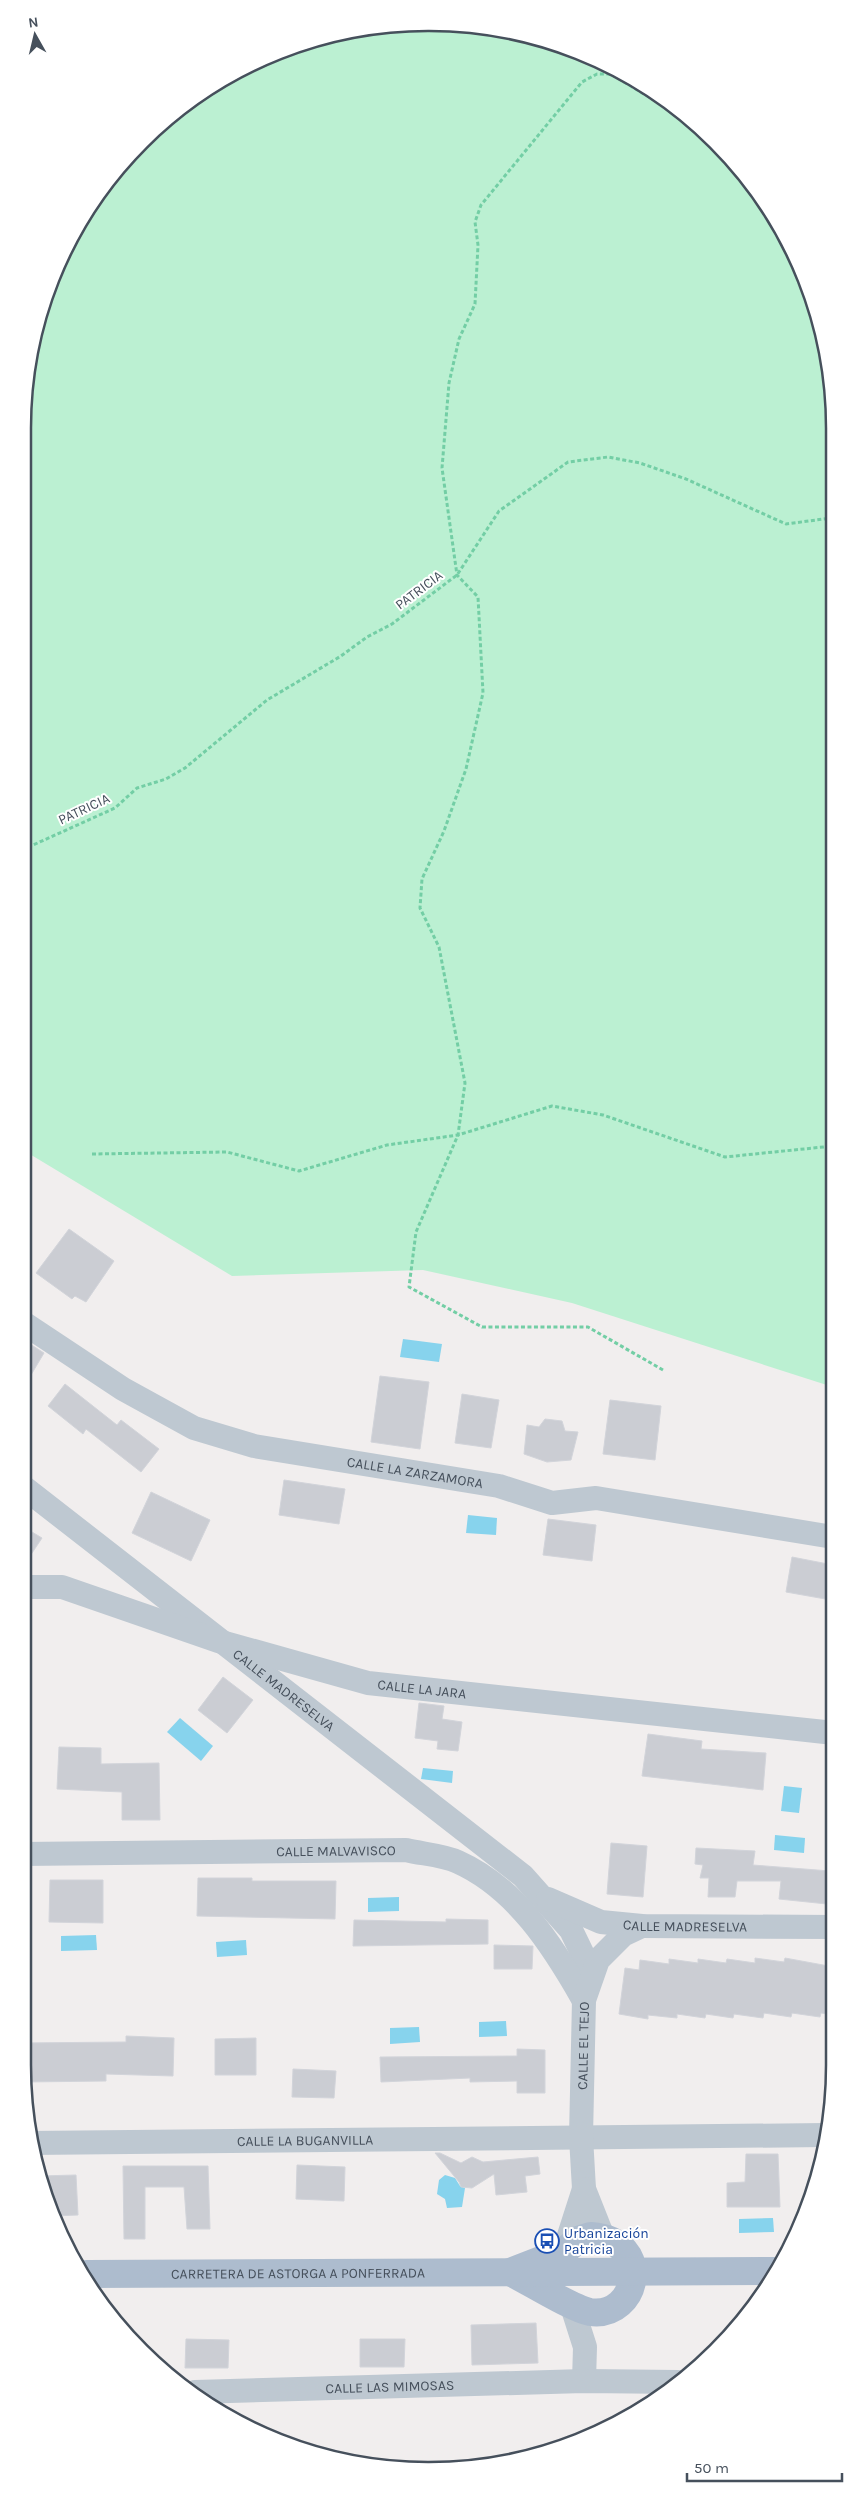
<svg xmlns="http://www.w3.org/2000/svg" width="857" height="2493" font-family="Karla,sans-serif">
	<rect width="100%" height="100%" fill="#f1eeee"/>
	<polygon fill="#bbf0d2" points="455,23 533,36 632,77 734,161 793,249 831,375 833,1387 572,1303 423,1270 232,1276 23,1150 22,429 36,324 64,249 106,182 161,123 225,77 298,44 375,26"/>
	<g fill="#87d3ed">
		<polygon points="403,1339 442,1344 439,1362 400,1357"/>
		<polygon points="468,1515 497,1518 496,1535 466,1533"/>
		<polygon points="180,1718 213,1746 201,1761 167,1732"/>
		<polygon points="423,1768 453,1771 452,1783 421,1779"/>
		<polygon points="784,1786 802,1788 799,1813 781,1811"/>
		<polygon points="775,1835 805,1838 804,1853 774,1850"/>
		<polygon points="399,1897 399,1911 368,1912 368,1898"/>
		<polygon points="96,1935 97,1950 61,1951 61,1936"/>
		<polygon points="246,1940 247,1955 217,1957 216,1942"/>
		<polygon points="506,2021 507,2036 479,2037 479,2022"/>
		<polygon points="419,2027 420,2042 390,2044 390,2028"/>
		<polygon points="445,2175 455,2178 460,2186 465,2188 462,2207 447,2208 445,2199 437,2194 439,2180"/>
		<polygon points="773,2218 774,2232 739,2233 739,2219"/>
	</g>
	<g fill="#cbcdd3" stroke="#d2d4da">
		<polygon points="69,1229 114,1261 86,1302 75,1296 72,1299 36,1273"/>
		<polygon points="22,1339 44,1353 22,1390"/>
		<polygon points="380,1376 429,1382 420,1449 371,1442"/>
		<polygon points="65,1384 117,1425 121,1420 159,1449 141,1472 86,1429 83,1434 48,1406"/>
		<polygon points="462,1394 499,1400 491,1448 455,1443"/>
		<polygon points="610,1400 661,1406 655,1460 603,1454"/>
		<polygon points="545,1419 562,1421 565,1431 578,1432 571,1460 547,1462 524,1454 527,1425 539,1427"/>
		<polygon points="284,1480 345,1489 339,1524 279,1515"/>
		<polygon points="151,1492 210,1520 191,1561 132,1533"/>
		<polygon points="548,1519 596,1525 592,1561 543,1555"/>
		<polygon points="22,1526 42,1538 22,1568"/>
		<polygon points="792,1557 833,1565 831,1600 786,1592"/>
		<polygon points="223,1677 253,1700 227,1733 198,1710"/>
		<polygon points="419,1703 444,1706 442,1719 462,1722 458,1751 437,1749 438,1741 415,1738"/>
		<polygon points="648,1734 702,1741 701,1749 766,1753 763,1790 642,1776"/>
		<polygon points="59,1747 101,1748 101,1764 159,1763 160,1820 122,1820 122,1792 57,1789"/>
		<polygon points="611,1843 647,1846 643,1897 607,1894"/>
		<polygon points="696,1848 755,1851 753,1865 830,1871 827,1904 779,1899 781,1881 737,1881 735,1897 708,1897 709,1878 700,1878 703,1865 695,1864"/>
		<polygon points="198,1878 252,1878 252,1881 336,1881 335,1919 197,1916"/>
		<polygon points="50,1880 103,1880 103,1923 49,1922"/>
		<polygon points="446,1919 488,1920 488,1944 353,1946 354,1920 446,1922"/>
		<polygon points="494,1945 533,1946 532,1969 494,1969"/>
		<polygon points="755,1958 784,1962 785,1958 834,1967 834,2015 821,2013 820,2017 792,2013 791,2017 764,2013 763,2018 734,2014 733,2018 706,2014 705,2018 677,2014 677,2018 648,2015 648,2019 619,2014 625,1968 639,1970 640,1960 669,1964 669,1959 698,1963 698,1959 726,1963 727,1959 755,1963"/>
		<polygon points="126,2036 174,2038 173,2076 106,2074 106,2081 24,2082 22,2043 126,2042"/>
		<polygon points="256,2038 256,2075 215,2075 215,2039"/>
		<polygon points="517,2049 545,2050 545,2093 517,2093 517,2081 470,2082 470,2078 381,2082 380,2057 517,2056"/>
		<polygon points="293,2069 336,2071 334,2098 292,2097"/>
		<polygon points="435,2153 440,2153 461,2163 472,2157 483,2162 538,2157 540,2174 525,2176 527,2192 496,2195 494,2174 472,2188 461,2187 459,2182"/>
		<polygon points="746,2154 778,2154 780,2207 727,2207 727,2183 745,2182"/>
		<polygon points="297,2165 345,2167 344,2201 296,2199"/>
		<polygon points="123,2166 208,2166 210,2229 187,2229 184,2187 145,2187 145,2239 124,2239"/>
		<polygon points="76,2175 78,2215 52,2216 40,2176"/>
		<polygon points="536,2323 538,2363 472,2365 471,2325"/>
		<polygon points="186,2339 229,2340 228,2368 185,2368"/>
		<polygon points="360,2339 405,2339 404,2367 360,2367"/>
	</g>
	<g fill="none" stroke-linecap="round" stroke-linejoin="round">
		<g stroke="#73cea5" stroke-width="3" stroke-dasharray="4 2.5" stroke-linecap="butt">
			<polyline points="22,850 115,808 137,788 166,779 185,768 267,700 341,656 367,637 392,624 457,575 499,511 568,462 608,457 640,463 686,479 786,524 831,518"/>
			<polyline points="92,1154 227,1152 299,1171 387,1145 458,1135 552,1106 603,1115 725,1157 833,1146"/>
			<polyline points="663,1370 588,1327 482,1327 409,1287 416,1232 458,1135 465,1083 439,947 420,908 422,879 444,831 466,769 483,693 478,597 457,575 442,468 449,383 459,339 475,304 478,245 475,222 481,205 582,82 597,74 611,74 677,114"/>
		</g>
		<g stroke="#bec8d1" stroke-width="24">
			<path id="s1" d="M 22,1322 L 123,1389 L 194,1428 L 254,1446 L 499,1486 L 552,1503 L 596,1498 L 833,1537"/>
			<path id="s2" d="M 22,1486 L 523,1876 L 571,1930 L 584,1957 L 584,2000"/>
			<path id="s3" d="M 22,1587 L 62,1587 L 218,1641 L 368,1683 L 834,1733"/>
			<path id="s4" d="M 22,1854 L 406,1850 C 422,1854 443,1855 458,1862 C 516,1888 553,1946 583,1999"/>
			<path id="s5" d="M 548,1899 L 601,1922 L 642,1926 L 834,1927"/>
			<path id="s6" d="M 30,2143 L 825,2135"/>
			<path id="s7" d="M 603,2237 L 584,2189 L 581,2137 L 584,2000 L 598,1960 L 623,1935 L 642,1926"/>
			<polyline points="564,2251 584,2189"/>
			<polyline points="571,2303 585,2347 584,2381"/>
			<path id="s8" d="M 195,2392 L 584,2381 L 678,2382"/>
		</g>
		<g stroke="#adbcce" stroke-width="28">
			<path d="M 591,2236 C 654,2240 639,2319 590,2312 C 573,2309 528,2281 510,2272 L 564,2251 L 578,2240 Z"/>
			<path id="s9" d="M 87,2274 L 775,2271"/>
		</g>
	</g>
	<defs>
		<g id="bus-ring" transform="scale(1.25)"><circle r="9.5" fill="#fff" stroke="#1a4fb4" stroke-width="1.5"/><path d="M-5-6H5V4H4V6H2V4H-2V6H-4V4H-5ZM-3.5-4V0h7V-4ZM-3.5 1.2v1.5H-2V1.2ZM2 1.2v1.5H3.5V1.2Z" fill="#1a4fb4"/></g>
	</defs>
	<g fill-rule="evenodd">
		<use href="#bus-ring" x="547" y="2241"/>
	</g>
	<g text-anchor="middle" dominant-baseline="central" stroke-width="4" stroke-linejoin="round" paint-order="stroke">
		<g font-size="14" fill="#46505c" stroke="#fff">
			<text transform="translate(419 590) rotate(-37)">PATRICIA</text>
			<text transform="translate(84 809) rotate(-25)">PATRICIA</text>
			<text stroke="none"><textPath href="#s1" startOffset="428">CALLE LA ZARZAMORA</textPath></text>
			<text stroke="none"><textPath href="#s3" startOffset="415">CALLE LA JARA</textPath></text>
			<text stroke="none"><textPath href="#s2" startOffset="332">CALLE MADRESELVA</textPath></text>
			<text stroke="none"><textPath href="#s4" startOffset="314">CALLE MALVAVISCO</textPath></text>
			<text stroke="none"><textPath href="#s5" startOffset="142">CALLE MADRESELVA</textPath></text>
			<text stroke="none"><textPath href="#s7" startOffset="195">CALLE EL TEJO</textPath></text>
			<text stroke="none"><textPath href="#s6" startOffset="275">CALLE LA BUGANVILLA</textPath></text>
			<text stroke="none"><textPath href="#s9" startOffset="211">CARRETERA DE ASTORGA A PONFERRADA</textPath></text>
			<text stroke="none"><textPath href="#s8" startOffset="195">CALLE LAS MIMOSAS</textPath></text>
		</g>
		<g font-size="14" fill="#164399" stroke="#fff" text-anchor="start">
			<text x="564" y="2233">Urbanización<tspan x="564" dy="16">Patricia</tspan></text>
		</g>
	</g>
	<path d="M0 0H857V2493H0ZM428 31H429A397 397 0 0 1 826 428V2065A397 397 0 0 1 429 2462H428A397 397 0 0 1 31 2065V428A397 397 0 0 1 428 31Z" fill="#fff" fill-rule="evenodd"/>
	<path fill="none" stroke="#46505c" stroke-width="2.5" d="M428 31H429A397 397 0 0 1 826 428V2065A397 397 0 0 1 429 2462H428A397 397 0 0 1 31 2065V428A397 397 0 0 1 428 31Z"/>
	<g transform="translate(35 35) rotate(352)" stroke="#ffffff" stroke-width="4" paint-order="stroke">
	<path d="M0-4L9 19L0 12L-9 19Z" fill="#46505c"/>
	<text y="-8" font-size="14" font-weight="bold" text-anchor="middle" fill="#46505c">N</text>
	</g>
	<path d="M687 2473v8h155v-8" fill="none" stroke="#46505c" stroke-width="2.5"/>
	<text x="694" y="2473" font-size="15" fill="#46505c" stroke="#ffffff" stroke-width="4" paint-order="stroke">50 m</text>
</svg>
